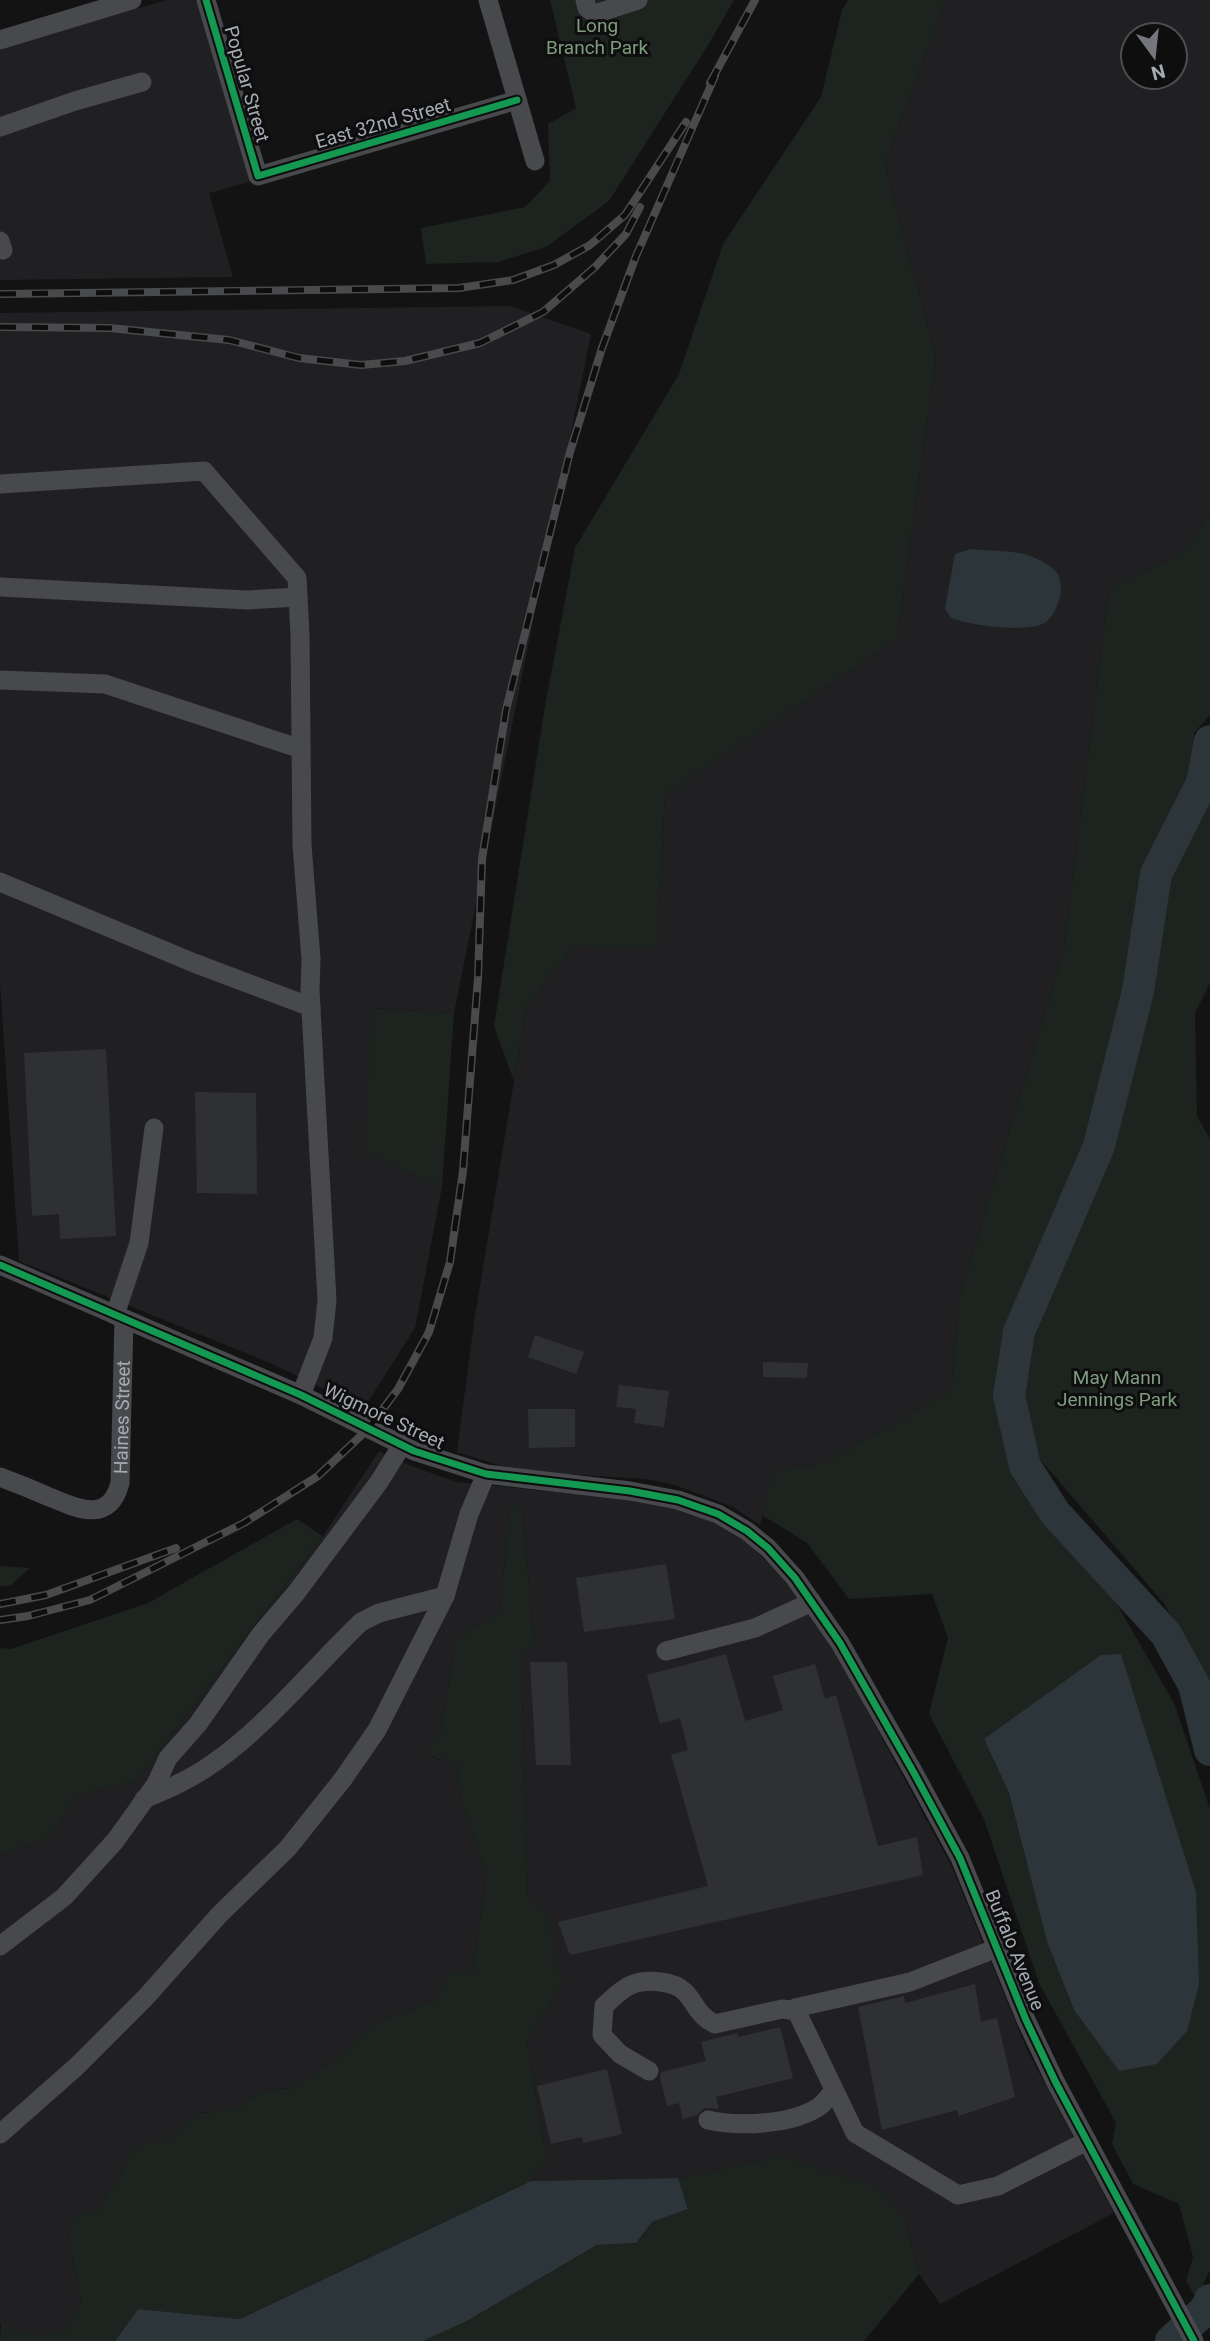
<svg xmlns="http://www.w3.org/2000/svg" width="1210" height="2341" font-family="Roboto,sans-serif">
	<rect width="100%" height="100%" fill="#131314"/>
	<g fill="#202022" fill-rule="evenodd">
		<polygon points="167,0 200,0 252,181 209,193 233,277 0,280 0,48"/>
		<path d="M 946,0 L 1210,0 L 1210,512 L 1180,555 L 1109,586 L 1064,948 L 959,1298 L 951,1390 L 824,1463 L 774,1470 L 760,1525 L 733,1507 L 675,1485 L 645,1479 L 533,1472 L 498,1465 L 457,1452 L 474,1322 L 526,1009 L 573,946 L 657,946 L 665,796 L 897,639 L 936,358 L 885,164 ZM 1133,35 L 1175,35 L 1175,77 L 1133,77 Z"/>
		<polygon points="510,306 591,334 454,1013 372,1008 365,1154 442,1187 415,1328 364,1408 270,1363 19,1261 0,983 0,313"/>
		<polygon points="379,1451 409,1465 457,1482 645,1501 681,1510 718,1524 750,1545 783,1577 830,1642 951,1865 1027,2050 1114,2213 940,2304 919,2274 905,2219 781,2156 678,2178 531,2181 547,2161 527,2042 562,1985 528,1900 521,1654 534,1645 523,1514 510,1503 500,1611 456,1640 440,1732 430,1757 457,1764 462,1803 486,1875 473,1971 447,1975 434,2001 375,2022 345,2051 293,2088 264,2090 233,2110 200,2113 165,2141 141,2143 129,2151 123,2172 97,2209 68,2235 81,2303 63,2331 46,2335 20,2335 0,2324 0,1855 51,1837 77,1795 135,1782 323,1536"/>
	</g>
	<g fill="#1d231e" fill-rule="evenodd">
		<polygon points="550,0 734,0 710,42 609,201 546,247 498,262 426,264 421,228 525,207 550,181 548,124 576,108"/>
		<polygon points="848,0 946,0 885,164 936,358 897,639 665,796 657,947 573,946 526,1009 514,1081 494,1026 545,706 575,548 679,374 723,244 821,97 842,10"/>
		<path d="M 1210,512 L 1210,715 L 1194,733 L 1194,783 L 1138,887 L 1122,999 L 1087,1142 L 1008,1326 L 997,1402 L 1015,1480 L 1115,1601 L 1174,1703 L 1210,1809 L 1210,2270 L 1199,2293 L 1194,2295 L 1186,2280 L 1193,2257 L 1179,2204 L 1133,2184 L 1112,2144 L 1116,2123 L 1039,1983 L 984,1819 L 929,1714 L 948,1638 L 932,1594 L 849,1599 L 807,1543 L 762,1515 L 773,1470 L 824,1463 L 951,1390 L 959,1298 L 1064,948 L 1109,586 L 1180,555 ZM 984,1739 L 1199,1984 L 1074,2010 L 1047,1942 L 1009,1793 Z"/>
		<polygon points="1210,801 1210,983 1195,1013 1197,1116 1210,1139 1210,1709 1197,1660 1163,1602 1039,1458 1021,1388 1049,1285 1113,1144 1138,1038 1163,892"/>
		<polygon points="371,1008 454,1013 442,1187 365,1154"/>
		<path d="M 510,1502 L 523,1514 L 534,1645 L 521,1654 L 528,1899 L 547,1911 L 562,1985 L 527,2042 L 547,2161 L 531,2181 L 240,2319 L 138,2309 L 115,2341 L 0,2341 L 1,2323 C 24,2338 37,2337 63,2331 L 81,2303 L 68,2235 L 73,2218 L 97,2209 L 123,2172 L 129,2151 L 141,2143 L 165,2141 L 200,2113 L 233,2110 L 264,2090 L 293,2088 L 345,2051 L 375,2022 L 434,2001 L 447,1975 L 473,1971 L 486,1875 L 462,1803 L 457,1765 L 430,1756 L 429,1744 L 440,1732 L 456,1640 L 500,1611 Z"/>
		<polygon points="297,1519 323,1536 135,1782 77,1795 51,1837 0,1855 0,1648 11,1649 148,1603"/>
		<polygon points="0,1566 30,1568 10,1586 0,1586"/>
		<polygon points="781,2156 879,2187 905,2219 919,2274 864,2341 423,2341 467,2321 597,2245 636,2243 652,2222 688,2209 678,2178"/>
	</g>
	<g fill="#2c3539">
		<path d="M 971,549 C 988,551 1014,550 1030,556 C 1037,558 1053,567 1057,573 C 1066,586 1058,613 1046,622 C 1029,634 969,625 951,618 L 945,609 L 955,554 Z"/>
		<polygon points="1121,1654 1196,1892 1199,1984 1187,2031 1157,2064 1119,2071 1074,2010 1047,1942 1009,1793 984,1739 1101,1655"/>
		<polygon points="678,2178 688,2209 652,2222 636,2243 597,2245 467,2321 423,2341 115,2341 138,2309 240,2319 531,2181"/>
	</g>
	<g fill="none" stroke-linecap="round" stroke-linejoin="round">
		<g stroke="#2c3539" stroke-width="32">
			<polyline points="1210,741 1202,783 1156,874 1138,991 1099,1146 1019,1332 1009,1396 1025,1466 1055,1513 1166,1634 1194,1685 1210,1750"/>
			<polyline points="1171,2341 1205,2310 1210,2300"/>
		</g>
	</g>
	<g fill="#2f3031">
		<polygon points="106,1049 116,1236 60,1239 59,1214 32,1216 24,1053"/>
		<polygon points="195,1092 256,1093 257,1194 197,1193"/>
		<polygon points="535,1335 584,1352 576,1374 528,1357"/>
		<polygon points="763,1362 808,1363 807,1378 763,1377"/>
		<polygon points="619,1385 669,1391 664,1427 634,1423 636,1409 616,1407"/>
		<polygon points="528,1409 575,1409 575,1447 529,1448"/>
		<polygon points="666,1564 675,1619 584,1632 576,1578"/>
		<polygon points="726,1654 745,1721 783,1710 773,1676 815,1664 825,1699 836,1695 878,1846 917,1837 923,1875 570,1955 558,1922 708,1886 671,1755 688,1750 680,1718 660,1724 647,1675"/>
		<polygon points="530,1662 567,1662 571,1765 536,1765"/>
		<polygon points="975,1984 981,2022 997,2018 1015,2097 959,2116 957,2110 882,2130 858,2007 904,1996 905,2003"/>
		<polygon points="780,2027 793,2078 716,2097 719,2109 704,2108 697,2115 683,2119 679,2103 667,2106 660,2077 661,2072 706,2061 701,2042 738,2033 738,2037"/>
		<polygon points="607,2069 622,2134 583,2143 582,2137 551,2144 537,2086"/>
	</g>
	<g fill="none" stroke-linecap="round" stroke-linejoin="round">
		<g stroke="#48494c" stroke-width="19">
			<polyline points="206,0 258,176 517,100"/>
			<polyline points="488,0 535,161"/>
			<polyline points="585,0 587,8 595,14 638,0"/>
			<polyline points="0,40 132,0"/>
			<polyline points="0,127 75,101 142,82"/>
			<polyline points="0,241 3,250"/>
			<polyline points="0,484 204,471 297,578 300,634 302,845 311,959 310,991 327,1300 323,1338 301,1395"/>
			<polyline points="0,587 247,600 298,597"/>
			<polyline points="0,680 105,684 301,749"/>
			<polyline points="0,882 194,963 311,1007"/>
			<polyline points="0,1265 301,1395 414,1451 486,1474 630,1491 678,1500 718,1514 747,1531 768,1548 795,1578 840,1643 914,1773 960,1858 1026,2020 1056,2083 1194,2341"/>
			<polyline points="115,1315 139,1243 154,1128"/>
			<path id="s1" d="M 0,1477 C 16,1483 31,1489 47,1496 C 76,1508 109,1525 120,1483 L 124,1320"/>
			<polyline points="666,1651 755,1628 812,1602"/>
			<path d="M 144,1799 C 168,1789 191,1779 212,1764 C 268,1725 312,1669 361,1622 L 379,1613 L 445,1596 L 469,1514 L 486,1474"/>
			<polyline points="0,1946 64,1897 115,1841 156,1784 168,1758 198,1724 261,1634 296,1593 379,1482 402,1445"/>
			<polyline points="997,1948 910,1982 795,2008 855,2133 958,2195 998,2186 1087,2141"/>
			<path d="M 649,2071 L 620,2054 L 602,2035 L 604,2006 C 612,1999 621,1989 631,1985 C 645,1979 673,1980 685,1992 C 696,2004 699,2017 715,2024 L 782,2009 L 797,2011"/>
			<path d="M 708,2120 C 738,2127 793,2125 820,2106 C 825,2102 830,2095 834,2090"/>
			<polyline points="0,2134 76,2067 146,1997 219,1915 288,1848 343,1779 377,1730 445,1596"/>
		</g>
		<g stroke="#494a4c" stroke-width="8">
			<g id="rail">
				<polyline points="710,83 755,0"/>
				<polyline points="0,294 459,288 513,280 554,265 590,245 625,215 686,122"/>
				<polyline points="0,327 110,328 229,340 299,358 361,365 405,361 480,343 543,312 595,267 626,234 640,207"/>
				<polyline points="0,1604 46,1595 176,1548"/>
				<polyline points="0,1620 28,1616 90,1600 244,1523 318,1476 368,1429 398,1389 429,1332 450,1262 463,1171 478,978 482,859 506,710 570,452 602,348 636,256 715,76"/>
			</g>
		</g>
		<use href="#rail" stroke="#0e0e0f" stroke-width="5" stroke-dasharray="16" stroke-linecap="butt"/>
		<g stroke="#0e0e0f" stroke-width="11">
			<g id="cycleway">
				<polyline points="206,0 258,176 517,100"/>
				<polyline points="0,1265 301,1395 414,1451 486,1474 630,1491 678,1500 718,1514 747,1531 768,1548 795,1578 840,1643 914,1773 960,1858 1026,2020 1056,2083 1194,2341"/>
			</g>
		</g>
		<use href="#cycleway" stroke="#139951" stroke-width="7"/>
	</g>
	<g text-anchor="middle" dominant-baseline="central" stroke-width="6" stroke-linejoin="round" paint-order="stroke">
		<g font-size="19" fill="#7f9c7f" stroke="#0e0e0f">
			<text x="597" y="25">Long<tspan x="597" dy="22">Branch Park</tspan></text>
			<text x="1117" y="1377">May Mann<tspan x="1117" dy="22">Jennings Park</tspan></text>
		</g>
		<g font-size="19" fill="#a6abb3" stroke="#0e0e0f">
			<text transform="translate(247 84) rotate(74)">Popular Street</text>
			<text transform="translate(383 123) rotate(-16)">East 32nd Street</text>
			<text stroke="none"><textPath href="#s1" startOffset="206">Haines Street</textPath></text>
			<text transform="translate(384 1416) rotate(25)">Wigmore Street</text>
			<text transform="translate(1015 1950) rotate(68)">Buffalo Avenue</text>
		</g>
	</g>
	<g transform="translate(1154 56) rotate(165)"><circle r="33" fill="#0e0e0f" stroke="#4b4d51" stroke-width="2"/>
	<path d="M0-5L12 26L0 18L-12 26Z" fill="#73767b"/>
	<text y="-10" font-size="19" font-weight="bold" text-anchor="middle" fill="#a6abb3">N</text>
	</g>
</svg>
